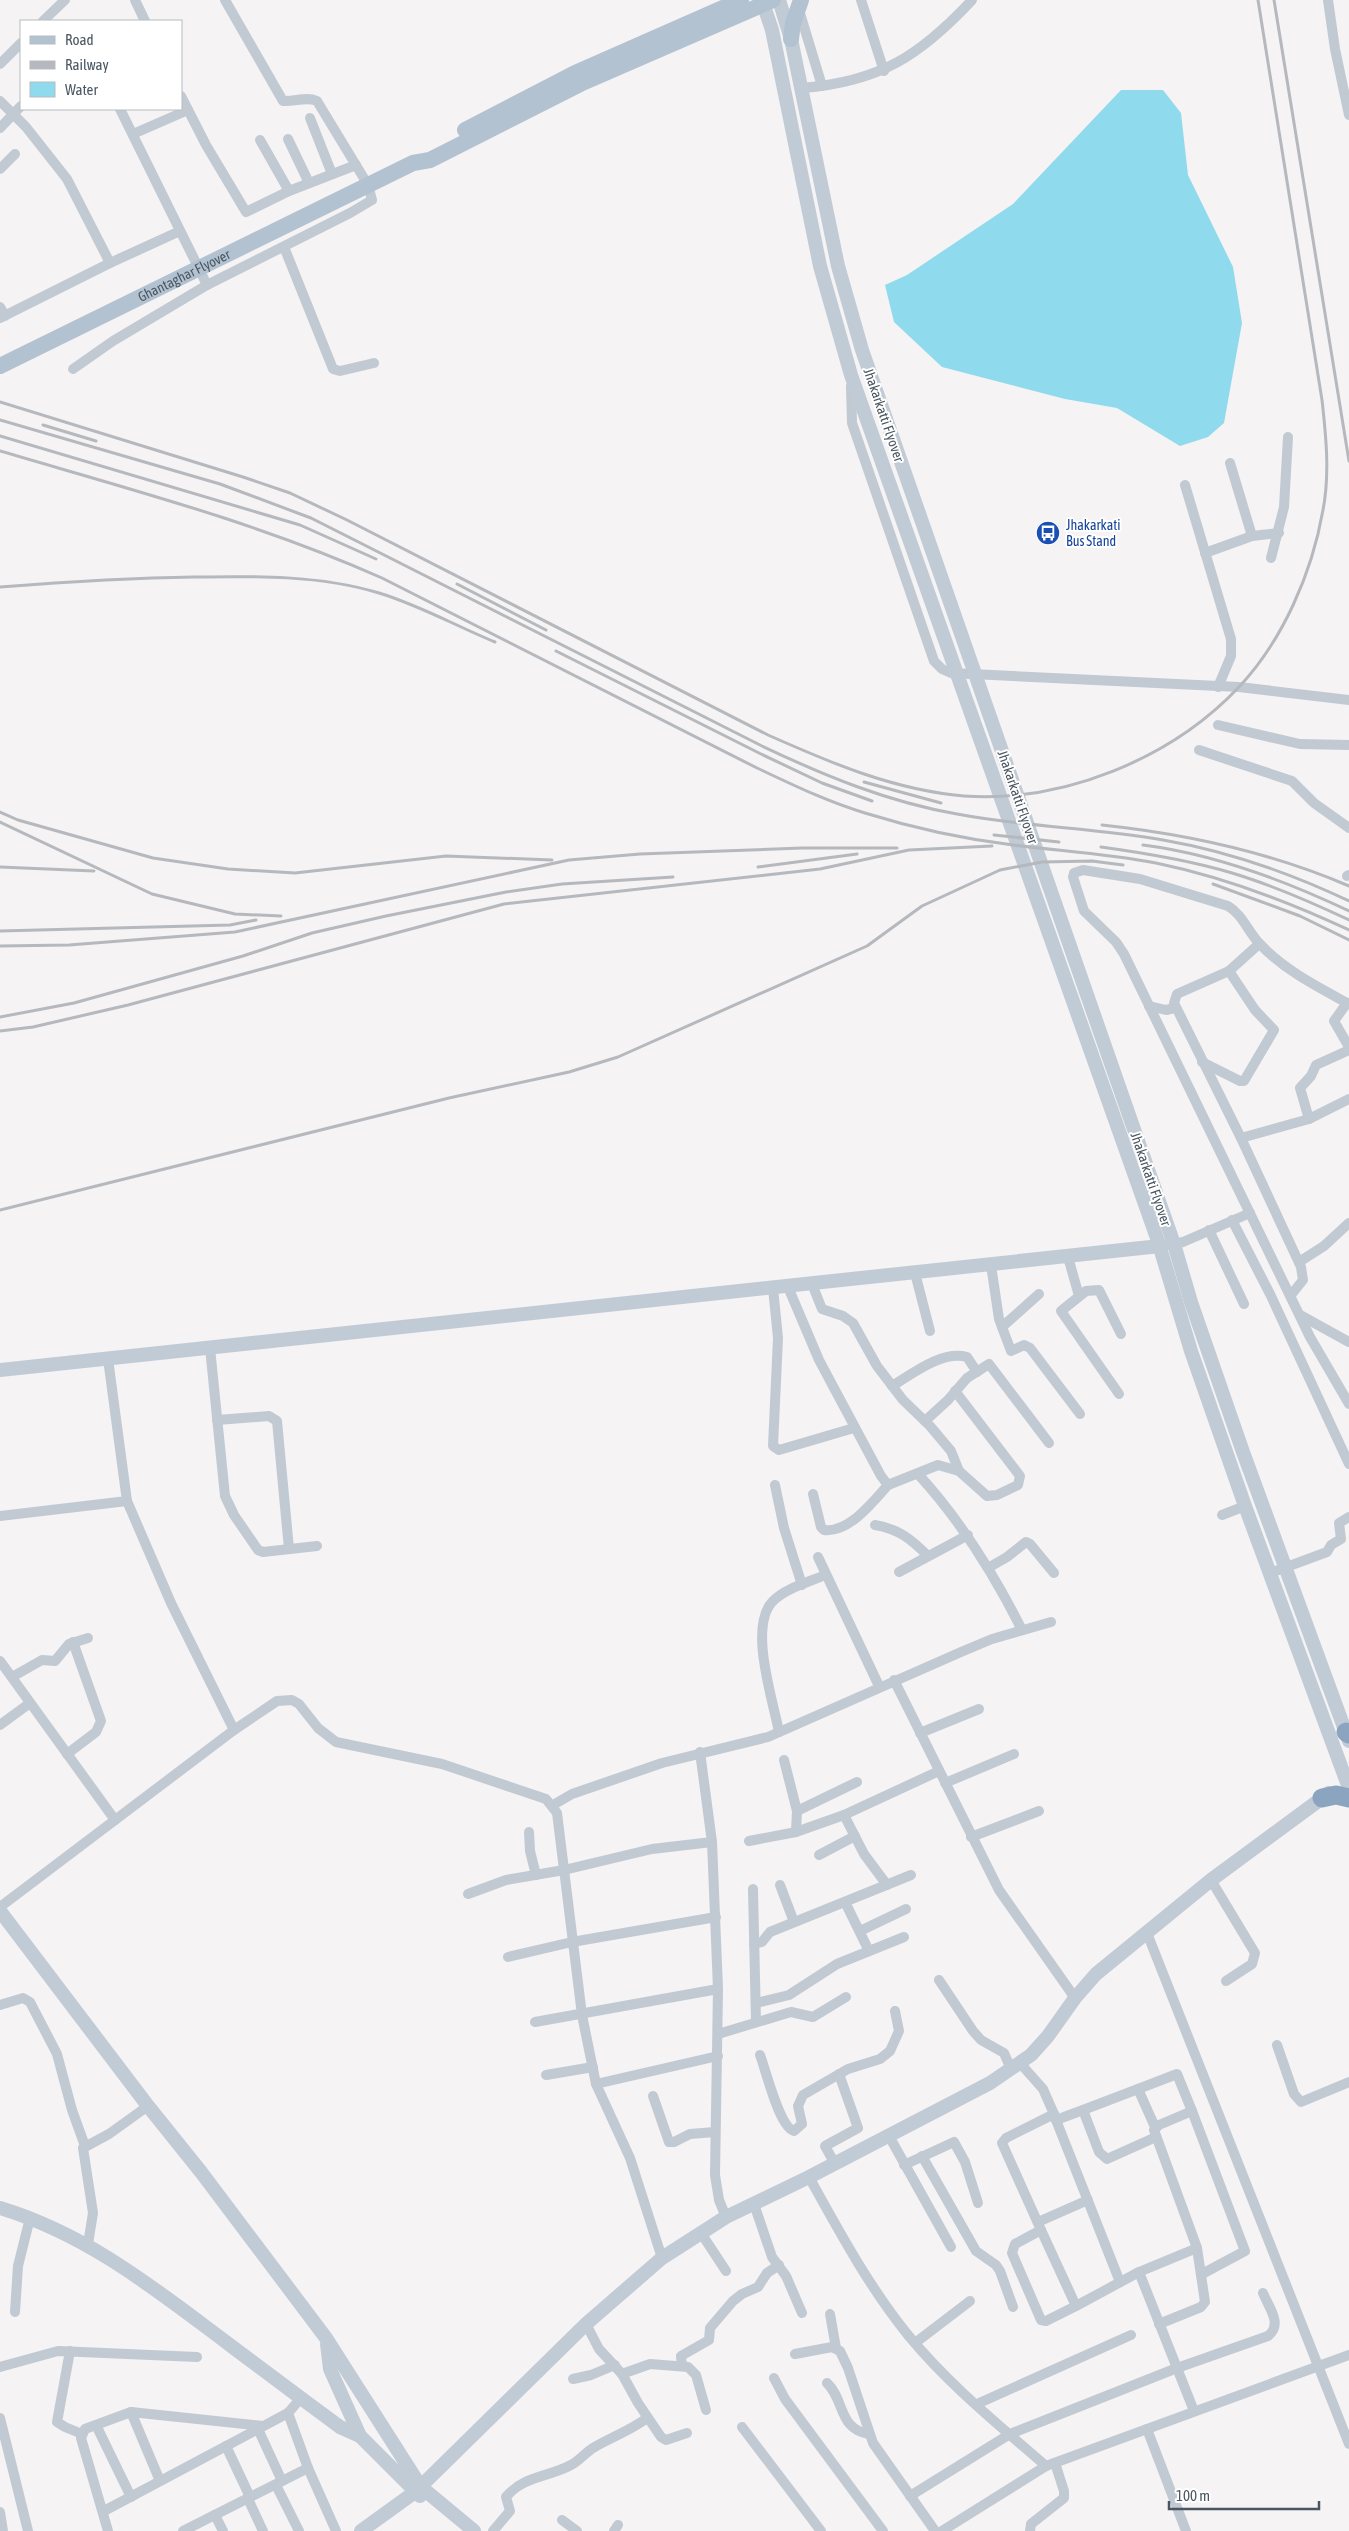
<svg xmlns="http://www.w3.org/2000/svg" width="1349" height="2531" font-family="'Asap Condensed',sans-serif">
	<rect width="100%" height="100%" fill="#f5f3f3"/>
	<polygon fill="#90daee" points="1121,90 1163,90 1181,113 1188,175 1233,267 1242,323 1224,423 1208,437 1180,446 1117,408 1065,399 942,367 894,322 885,285 907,275 1013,204"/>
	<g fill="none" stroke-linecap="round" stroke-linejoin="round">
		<g stroke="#c1cad2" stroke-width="10">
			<polyline points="135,0 145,21"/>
			<polyline points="861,0 884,71"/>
			<polyline points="1328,0 1335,49 1349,115"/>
			<polyline points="799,10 822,86"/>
			<polyline points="43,21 65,0"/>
			<polyline points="0,64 21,43"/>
			<path d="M 802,88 C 879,82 920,56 972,0"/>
			<polyline points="181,96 206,145 246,212 289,191 356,165"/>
			<polyline points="0,101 26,127 67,179 110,263"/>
			<polyline points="120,109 207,285"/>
			<polyline points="310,118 332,174"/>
			<polyline points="0,128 21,106"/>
			<polyline points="133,134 188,110"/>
			<polyline points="288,139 309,183"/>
			<polyline points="260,140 289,191"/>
			<polyline points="0,169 15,154"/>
			<polyline points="284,247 333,369 340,371 374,363"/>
			<polyline points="0,307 5,316"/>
			<polyline points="0,318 110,263 180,231"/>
			<path d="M 73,369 L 113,341 L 207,285 L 350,213 L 372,200 L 368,185 L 317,101 C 306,96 295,102 283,101 L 225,0"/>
			<polyline points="851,386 852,423 934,661 942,669 951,673 1239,687 1349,700"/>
			<polyline points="1230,463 1252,536"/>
			<polyline points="1185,485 1231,639 1231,656 1218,687"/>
			<polyline points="1205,553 1252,536 1279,533"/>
			<polyline points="1271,558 1284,507 1288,437"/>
			<polyline points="1218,725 1300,744 1349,745"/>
			<polyline points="1199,750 1292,781 1314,803 1349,828"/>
			<polyline points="1347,876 1349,875"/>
			<polyline points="1259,944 1229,971 1177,994 1174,1003 1241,1138 1301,1267 1303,1280 1291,1295"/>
			<polyline points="1347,1003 1334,1021 1349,1047"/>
			<path d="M 1349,1004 C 1318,987 1284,970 1260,944 C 1248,932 1243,915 1228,906 L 1140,879 L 1083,870 L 1074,873 L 1073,877 L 1084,911 L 1116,942 L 1124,954 L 1310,1337 L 1349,1404"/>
			<polyline points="1149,1006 1166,1010 1175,1008"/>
			<polyline points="1202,1062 1240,1081 1244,1081 1274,1030 1255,1010 1229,971"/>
			<polyline points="1309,1119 1300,1088 1311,1076 1316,1065 1349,1050"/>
			<polyline points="1241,1138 1309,1119 1349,1099"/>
			<polyline points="1232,1220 1271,1296 1349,1464"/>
			<polyline points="1209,1230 1244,1304"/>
			<polyline points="1167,1245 1183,1242 1250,1213"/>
			<polyline points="1068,1257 1079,1296"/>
			<polyline points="1299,1262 1324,1246 1349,1223"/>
			<polyline points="991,1265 999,1319 1011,1351 1024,1345 1030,1348 1080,1414"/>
			<polyline points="915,1273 930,1331"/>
			<polyline points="812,1284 822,1309 843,1316 853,1323 877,1366 903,1400 930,1426 951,1451 959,1471"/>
			<polyline points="788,1287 819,1360 881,1476 888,1485 938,1465 959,1471 987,1496 997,1495 1018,1485 1020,1476 955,1391"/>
			<polyline points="773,1288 778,1338 773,1446 779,1450 854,1428"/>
			<polyline points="1300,1315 1349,1342"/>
			<polyline points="1002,1327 1039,1294"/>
			<polyline points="210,1348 225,1496 234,1515 258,1550 263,1552 317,1546"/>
			<path d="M 892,1386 C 912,1374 942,1350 967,1357 L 977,1372"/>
			<polyline points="1119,1394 1061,1311 1086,1291 1099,1290 1121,1334"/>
			<polyline points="217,1420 269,1416 277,1421 289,1549"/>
			<polyline points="925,1421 948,1400 967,1378 989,1364 1049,1443"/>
			<path d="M 918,1474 C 961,1521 994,1574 1022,1630"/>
			<polyline points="775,1485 784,1528 802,1585"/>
			<path d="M 813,1494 L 821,1527 L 824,1530 C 849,1533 873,1502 888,1485"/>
			<polyline points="127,1501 171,1603 234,1730"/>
			<polyline points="1222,1515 1245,1506"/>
			<polyline points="0,1516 127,1501 108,1359"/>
			<path d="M 875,1525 C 899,1529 911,1539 928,1556"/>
			<polyline points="818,1557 879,1686"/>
			<polyline points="988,1568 1007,1557 1026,1542 1030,1544 1054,1573"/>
			<polyline points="899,1572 968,1535"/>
			<polyline points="1270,1573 1327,1552 1331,1545 1341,1539 1339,1523 1349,1517"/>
			<polyline points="0,1661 115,1820"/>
			<polyline points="12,1677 42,1660 55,1661 69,1644 88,1638"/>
			<polyline points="894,1680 999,1890 1075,1998"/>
			<polyline points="0,1725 30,1703"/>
			<path d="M 779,1732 C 773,1700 748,1626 773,1601 C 786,1588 809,1582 825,1575"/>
			<polyline points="920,1733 979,1709"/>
			<polyline points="700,1752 712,1842 718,1989 715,2175 719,2200 726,2217"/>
			<polyline points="67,1754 96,1732 101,1721 73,1642"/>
			<polyline points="784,1760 797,1811 796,1832"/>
			<polyline points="945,1783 1014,1754"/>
			<polyline points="553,1805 572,1794 662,1763 768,1737 961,1652 992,1639 1051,1622"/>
			<polyline points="797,1811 857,1782"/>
			<polyline points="844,1815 864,1854 887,1885"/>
			<polyline points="529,1832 530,1851 536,1875"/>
			<polyline points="971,1837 1039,1811"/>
			<polyline points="749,1841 796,1832 844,1815 939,1771"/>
			<polyline points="819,1855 855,1836"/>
			<polyline points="1211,1880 1255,1953 1252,1964 1226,1981"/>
			<polyline points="780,1885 794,1922"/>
			<polyline points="753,1889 756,2022"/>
			<polyline points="468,1894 506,1880 564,1870 652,1849 712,1842"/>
			<polyline points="845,1902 869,1951"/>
			<polyline points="0,1907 234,1730 277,1701 292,1700 299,1704 318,1728 336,1742 442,1764 546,1799 557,1813 582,2015 596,2084 630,2158 662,2258"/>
			<polyline points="860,1931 906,1909"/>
			<polyline points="1147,1933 1349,2444"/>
			<polyline points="754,1944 762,1942 770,1932 911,1875"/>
			<polyline points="508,1957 572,1942 716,1917"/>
			<polyline points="939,1980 973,2031 981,2040 1004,2053 1011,2069"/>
			<polyline points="756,2003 789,1995 837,1964 904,1937"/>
			<polyline points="0,2005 23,1998 30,2002 57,2054 72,2110 85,2146"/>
			<polyline points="535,2022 718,1989"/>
			<polyline points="718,2034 791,2012 813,2017 846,1997"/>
			<polyline points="1277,2045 1294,2094 1301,2102 1349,2082"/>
			<path d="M 760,2055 C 766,2070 779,2127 794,2131 L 802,2124 L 798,2106 L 803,2095 L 848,2069 L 880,2059 L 890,2051 L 899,2031 L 895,2011"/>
			<polyline points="1020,2063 1043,2089 1054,2114 1006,2138 1002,2143 1041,2230"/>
			<polyline points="546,2075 593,2067"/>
			<polyline points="596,2084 718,2056"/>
			<polyline points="1138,2089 1177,2074 1192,2111"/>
			<polyline points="653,2096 669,2142 674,2142 690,2134 715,2132"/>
			<polyline points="1054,2114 1056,2120 1083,2110"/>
			<polyline points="1056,2120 1120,2282"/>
			<polyline points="1155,2127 1138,2089 1083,2110 1099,2152 1107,2159 1156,2137"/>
			<polyline points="889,2136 951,2247"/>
			<polyline points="922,2156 976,2251 996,2265 1000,2271 1013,2307"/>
			<polyline points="835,2164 825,2146 858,2128 839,2074"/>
			<polyline points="904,2165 954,2142 965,2162 978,2203"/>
			<path d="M 809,2177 C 839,2231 869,2287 908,2335 C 948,2384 999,2425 1046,2466"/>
			<polyline points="754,2204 772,2257 786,2276 802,2313"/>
			<polyline points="1038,2222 1088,2200"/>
			<polyline points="701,2233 726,2271"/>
			<polyline points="88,2244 93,2213 83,2148 109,2134 148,2106"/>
			<polyline points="1076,2306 1046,2321 1041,2320 1012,2253 1015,2244 1041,2230 1076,2306 1139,2272"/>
			<polyline points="15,2312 18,2266 30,2218"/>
			<polyline points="830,2314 836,2348"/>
			<polyline points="586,2324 599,2349 622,2374 638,2403 661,2437 666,2440 687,2433"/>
			<polyline points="1159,2324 1201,2307 1205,2302 1197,2248"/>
			<polyline points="915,2343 970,2301"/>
			<polyline points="70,2351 57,2422 65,2427 82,2434"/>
			<polyline points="795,2354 832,2347 840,2351 848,2368 873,2443 935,2531"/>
			<polyline points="682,2366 681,2356 709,2340 710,2328 733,2301 742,2294 758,2287 767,2273 779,2265"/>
			<polyline points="0,2367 58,2351 197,2357"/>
			<polyline points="622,2374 650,2364 688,2367 696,2375 706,2410"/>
			<polyline points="774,2378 785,2399 883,2531"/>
			<polyline points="573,2379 591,2375 615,2365"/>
			<path d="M 827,2383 C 845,2400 838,2429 869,2434"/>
			<polyline points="977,2404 1131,2335"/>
			<polyline points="1194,2411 1139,2272 1197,2248 1154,2130 1159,2125 1192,2111 1245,2251 1202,2274"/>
			<polyline points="131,2412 160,2481"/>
			<polyline points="288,2413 308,2468 336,2531"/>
			<polyline points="0,2418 28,2531"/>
			<polyline points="96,2425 131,2497"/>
			<polyline points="742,2427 821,2531"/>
			<polyline points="258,2429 282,2481"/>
			<polyline points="1147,2429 1186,2531"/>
			<polyline points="226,2446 250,2497"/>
			<polyline points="276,2485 299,2531"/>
			<path d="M 910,2496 L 1010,2434 L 1177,2368 L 1268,2336 C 1283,2324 1269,2308 1263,2293"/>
			<polyline points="248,2499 263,2531"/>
			<polyline points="104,2511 288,2413 301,2398"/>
			<polyline points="0,2512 3,2531"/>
			<polyline points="215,2515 223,2531"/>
			<polyline points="562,2520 577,2531"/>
			<polyline points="108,2531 81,2438 85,2429 131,2412 263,2426"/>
			<polyline points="183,2531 308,2468"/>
			<path d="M 493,2531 L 510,2511 L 506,2497 C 523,2476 549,2477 571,2465 C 579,2461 585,2453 593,2448 C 611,2437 630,2431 647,2418"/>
			<polyline points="614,2531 618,2525"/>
			<polyline points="942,2531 1046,2466 1349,2355"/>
			<polyline points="1030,2531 1031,2524 1064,2498 1064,2491 1055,2463"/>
		</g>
		<g stroke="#c1cbd6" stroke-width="14">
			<polyline points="762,0 772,30 820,266 851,375 1158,1241 1191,1351 1245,1506 1349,1788"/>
			<polyline points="779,0 791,39 838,266 862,350 1174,1244 1191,1302 1243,1452 1349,1741"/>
			<polyline points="0,1370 1160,1246"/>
			<polyline points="0,1911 148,2106 201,2172 326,2338 421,2487 474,2531"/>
			<path d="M 0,2208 C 79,2232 141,2278 206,2327 C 250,2360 295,2394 340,2427 L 360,2436"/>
			<polyline points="327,2344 330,2369 360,2436 420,2496"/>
			<polyline points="361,2531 415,2492 586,2324 662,2258 726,2217 809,2177 990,2083 1031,2055 1048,2036 1075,1998 1096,1974 1211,1880 1329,1793"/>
		</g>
		<g stroke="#b3c2d1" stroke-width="16">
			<polyline points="791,39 793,23 801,0"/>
			<polyline points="465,130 575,73 741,0"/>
			<path id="s1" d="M 0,366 L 413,163 L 430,160 L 580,84 L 773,0"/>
		</g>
		<g stroke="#8ba5c1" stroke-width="19">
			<polyline points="1346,1732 1349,1734"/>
			<polyline points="1322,1798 1336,1795 1349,1798"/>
		</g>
		<g stroke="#b5b8bd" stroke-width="3">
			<polyline points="1274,0 1349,461"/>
			<path d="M 0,402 L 243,477 L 290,493 L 347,520 L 768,735 C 831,763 894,790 964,796 C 1063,803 1171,759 1239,687 C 1283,640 1312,573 1323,510 C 1330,474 1326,436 1322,400 L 1258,0"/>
			<path d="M 0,420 L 220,484 L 311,518 L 762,746 C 825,776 888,802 957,814 C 1025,827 1095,828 1163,840 C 1227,851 1290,873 1349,901"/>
			<polyline points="43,425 96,441"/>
			<polyline points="0,436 300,525 376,559"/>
			<path d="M 0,451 C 129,489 259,523 382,578 L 757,768 C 793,785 828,802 865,813 C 913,828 964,839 1013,845 C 1061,851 1109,854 1156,863 C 1224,877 1287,901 1349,930"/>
			<polyline points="457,584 546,630"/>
			<path d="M 0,587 C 65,582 129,578 194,577 C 255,576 320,575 379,593 C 419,605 456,626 495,642"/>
			<polyline points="556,651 761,754 822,783 872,801"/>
			<polyline points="864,782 941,803"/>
			<polyline points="0,812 18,820 153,858 228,869 295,873 446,856 552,860"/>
			<polyline points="0,822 152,894 235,914 281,916"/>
			<path d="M 1102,825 C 1187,834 1270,852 1349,886"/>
			<polyline points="994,835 1059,842"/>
			<path d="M 1143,845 C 1214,854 1284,880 1349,911"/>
			<path d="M 1101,847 C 1145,853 1189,860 1232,873 C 1272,885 1311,902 1349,920"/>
			<polyline points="0,867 94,871"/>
			<polyline points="758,867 857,854"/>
			<polyline points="1213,884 1300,916 1349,940"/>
			<polyline points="0,931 230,925 256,920"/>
			<polyline points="0,946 69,945 235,932 569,860 640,854 802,848 897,848"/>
			<polyline points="0,1017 74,1003 243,956 312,933 386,916 506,892 562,884 673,877"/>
			<polyline points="0,1031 33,1027 128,1005 504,904 820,869 909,850 992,846"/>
			<polyline points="0,1210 449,1098 569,1072 618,1057 867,946 922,906 1000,870 1042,862 1092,861 1123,865"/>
		</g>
	</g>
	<defs>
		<g id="bus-disc" transform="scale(1.25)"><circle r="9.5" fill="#1a4fb4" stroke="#fff"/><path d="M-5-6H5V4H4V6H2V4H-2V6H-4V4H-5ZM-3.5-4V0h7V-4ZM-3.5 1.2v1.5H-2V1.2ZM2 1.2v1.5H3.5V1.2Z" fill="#fff"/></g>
	</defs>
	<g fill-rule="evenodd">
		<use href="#bus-disc" x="1048" y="533"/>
	</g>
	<g text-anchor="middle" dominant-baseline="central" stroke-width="4" stroke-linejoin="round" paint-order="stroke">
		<g font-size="14" fill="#4a5661" stroke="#fff">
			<text stroke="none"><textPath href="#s1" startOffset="205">Ghantaghar Flyover</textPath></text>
			<text transform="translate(884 415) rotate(71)">Jhakarkatti Flyover</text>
			<text transform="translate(1018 797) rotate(71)">Jhakarkatti Flyover</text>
			<text transform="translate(1151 1179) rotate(71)">Jhakarkatti Flyover</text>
		</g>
		<g font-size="14" fill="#164399" stroke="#fff" text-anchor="start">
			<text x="1066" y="525">Jhakarkati<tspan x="1066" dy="16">Bus Stand</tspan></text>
		</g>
	</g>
	<rect x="20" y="20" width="162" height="90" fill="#ffffff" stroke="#b7bbc0"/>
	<rect x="30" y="36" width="25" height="8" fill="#b3c2d1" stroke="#b7bbc0"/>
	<text x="65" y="45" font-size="15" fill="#4a5661">Road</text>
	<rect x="30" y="61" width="25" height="8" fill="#b5b8bd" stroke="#b7bbc0"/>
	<text x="65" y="70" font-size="15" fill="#4a5661">Railway</text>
	<rect x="30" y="82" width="25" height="15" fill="#90daee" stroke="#b7bbc0"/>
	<text x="65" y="95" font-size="15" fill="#4a5661">Water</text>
	<path d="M1169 2501v8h150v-8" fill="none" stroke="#4a5661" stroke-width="2.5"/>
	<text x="1176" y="2501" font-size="15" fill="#4a5661" stroke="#ffffff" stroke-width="4" paint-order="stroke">100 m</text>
</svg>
